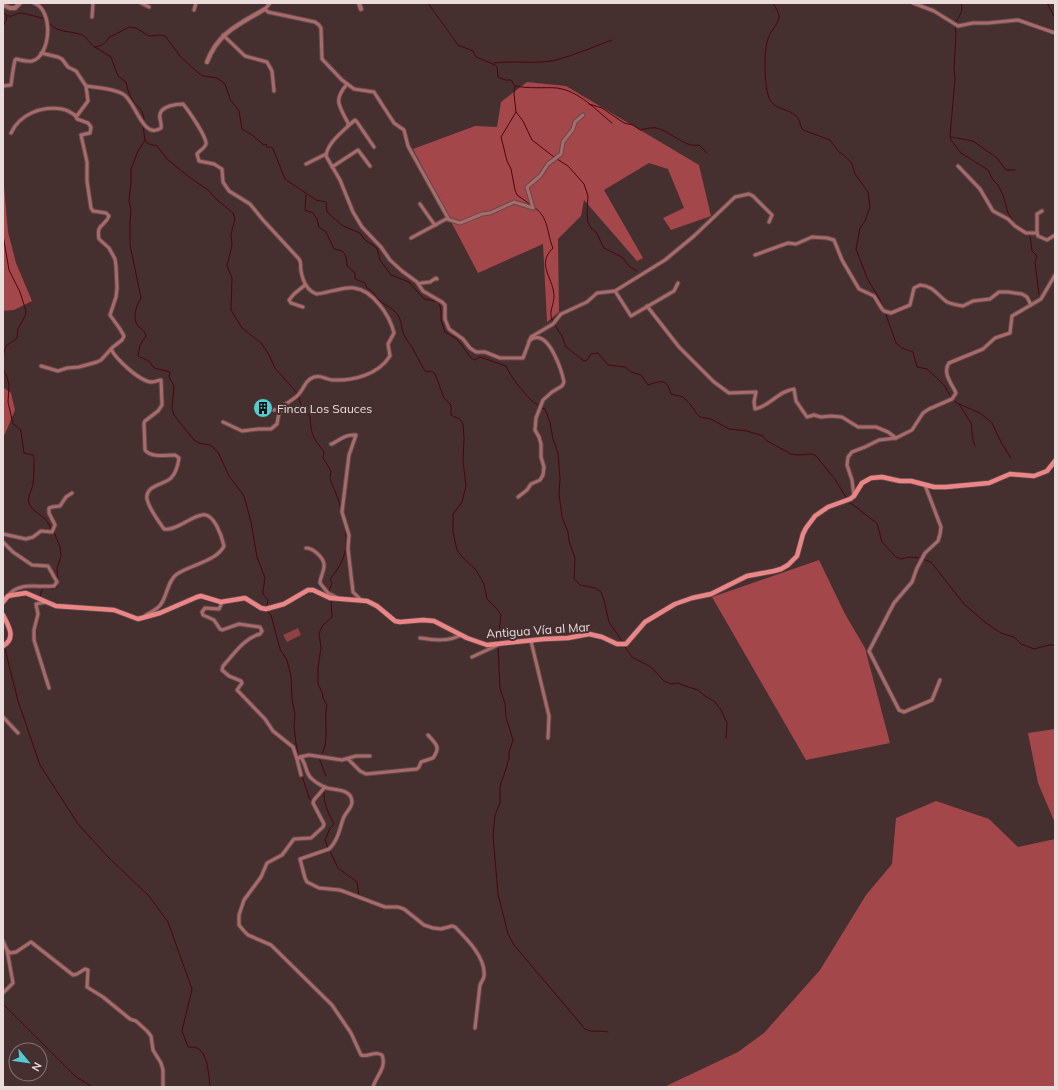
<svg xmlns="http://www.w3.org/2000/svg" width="1058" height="1090" font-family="Mulish,sans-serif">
	<rect width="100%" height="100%" fill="#452f2f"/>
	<polygon fill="#8f4244" points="298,628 301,635 287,642 283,635"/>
	<g fill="#a4474a">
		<polygon points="527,82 566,86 699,165 711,216 671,230 663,218 684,208 668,169 649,163 604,190 643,258 637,261 584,200 581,216 558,239 559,312 547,322 543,244 478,273 413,149 475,126 497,127 501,102"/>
		<polygon points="3,174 8,232 16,263 32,301 14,310 3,311"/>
		<polygon points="3,387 11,393 15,410 5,434 3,436"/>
		<polygon points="819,560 845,614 865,648 890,743 806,760 712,597"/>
		<polygon points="1055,729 1055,823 1038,783 1028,733"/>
		<polygon points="936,801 989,819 1018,847 1055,839 1055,1087 664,1087 738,1052 764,1033 820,970 866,895 892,864 896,818"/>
	</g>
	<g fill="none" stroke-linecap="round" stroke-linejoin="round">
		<g stroke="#4b050f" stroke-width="1">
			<polyline points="428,3 458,45 473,51 476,57 495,65 497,67 498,77 505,80 511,80 515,86 514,94 516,112 501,137 507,161 511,169 515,190 517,195 531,205"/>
			<path d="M 773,3 C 775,7 779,12 779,17 C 778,25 772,29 769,36 C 763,49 764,84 769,98 C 774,110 788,108 796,116 C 801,120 799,125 803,130 L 830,140 L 839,152 L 846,157 L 852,164 L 855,174 L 868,192 L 870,207 L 865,221 L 860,228 L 856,249 L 867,278 L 880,300 L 884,309"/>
			<polyline points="1047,3 1055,18"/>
			<path d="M 3,12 C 10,21 14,13 22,13 L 46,19"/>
			<path d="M 48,21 C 56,34 70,30 82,35 C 86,37 90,43 94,47 C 102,46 105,44 109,37 L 116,34 L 129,27 L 136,28 L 149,36 L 160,35 L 165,36 L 180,56 L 196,71 L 203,76 L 217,78 L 225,84 L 230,99 L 239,111 L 242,129 L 252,135 L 264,145 L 266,144 L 267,147 L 271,147 L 273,149 L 285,179 L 316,200 L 326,202 L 327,212 L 343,226 L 360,233 L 365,240 L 377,248 L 380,260 L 391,275 L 409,282 L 424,299 L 439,302 L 441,310 L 441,320 L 445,332 L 457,339 L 471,358 L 475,360 L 480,357 L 483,358 L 506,366 C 510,376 523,392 531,400 C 534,403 538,404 541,408 L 545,409 L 550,422 L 553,439 L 558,453 L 560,479 L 559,494 L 562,517 L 568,532 L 569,541 L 575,558 L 574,579 L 580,585 L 595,588 L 601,592 L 604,600 L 609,622 L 622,641"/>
			<path d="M 955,23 C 959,17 964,11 961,3"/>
			<polyline points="3,26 7,19 6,16"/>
			<polyline points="955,27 956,34 954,68 955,79 950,136 951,140 961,153 988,170 993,180 998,185 1003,195 1008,213 1014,223 1025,231"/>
			<path d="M 95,47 L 111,57 L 118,76 L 126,82 C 127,88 129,95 133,101 C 139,109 143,108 144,120"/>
			<path d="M 494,63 C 514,60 535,65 556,60 C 575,55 593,47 612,40"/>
			<path d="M 516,86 C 529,89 543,87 557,88 C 579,91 596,110 612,123"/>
			<path d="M 589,104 L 602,108 L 624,123 L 633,125 L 640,130 C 645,129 651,127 656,128 C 671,131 684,148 699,145 L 707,153"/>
			<polyline points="516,112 523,121 532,140 554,157"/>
			<path d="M 143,126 L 145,140 L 138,151 L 131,169 L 131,182 L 129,200 L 131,210 L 130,220 L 130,245 L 141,298 C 136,306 132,318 138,326 C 142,330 145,331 146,336 L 140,345 L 138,356 L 149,361 L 154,368 L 170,372 L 169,377 L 174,386 L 172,408 L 174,415 L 194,440 L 199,443 L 210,445 L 218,452 L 229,476 L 244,496 L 251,522 L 257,557 L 265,578 L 263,591 L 263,594 L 268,600 L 267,605"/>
			<polyline points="951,137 973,141 997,158 1006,170 1015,170"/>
			<polyline points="145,141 149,144 157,146 167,159 189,177 208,190 216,199 233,213 235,219 231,234 232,245 227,266 232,278 231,310 242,328 261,343 268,353 275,368 297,393"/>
			<polyline points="557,159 568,166 584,184 588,196 587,212 588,222 591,228 596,232 604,248 622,257 630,267 637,271"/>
			<path d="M 306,194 L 305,210 L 313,213 L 317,219 L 319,227 L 326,232 L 334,249 C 346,251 346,254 347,266 L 355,273 L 355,279 L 365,283 L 367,288 C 373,291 375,296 380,301 C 386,306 395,309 399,317 C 402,322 401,329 404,335 C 407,341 412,346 415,353 C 419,359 421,366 426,372 L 431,371 L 435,374 L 444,398 L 451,405 L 451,415 L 460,419 L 463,424 L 464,438 L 463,461 L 466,486 L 462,502 L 453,514 L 453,532 L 457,550 L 462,557 L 476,570 L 484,584 L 487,599 L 497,609 L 501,615 L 498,641"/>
			<path d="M 535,208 C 549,217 547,235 553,248 C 535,265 555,279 554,298 C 553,308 548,312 553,322"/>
			<polyline points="3,235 9,270 20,292 26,311 25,316 18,329 17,338 6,346 3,356"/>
			<polyline points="1029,235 1030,236 1032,251 1037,256 1035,262 1039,295"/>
			<polyline points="885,312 896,343 902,348 913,352 917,367 927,369 944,385 951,397"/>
			<path d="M 554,324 L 562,336 L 566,347 L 584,361 L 587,360 L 591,354 L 598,353 L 608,365 L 625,367 L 631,372 L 641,375 L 648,385 C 662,380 667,379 671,394 L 683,397 L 691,405 L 696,413 L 700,417 L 711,419 L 729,429 L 747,431 L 763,436 L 767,441 L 791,454 L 798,455 L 812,454 L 816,456 L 834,478 L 846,497"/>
			<path d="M 3,369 L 7,377 L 9,385 L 8,402 L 13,424 L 20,429 L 21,432 L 24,453 L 33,455 L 34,458 C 34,467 34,476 33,484 C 32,490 27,497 29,503 C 33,514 47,515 51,529"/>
			<path d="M 299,397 C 300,406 303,410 310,416 C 311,436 313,437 324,452 L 323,458 L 331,471 L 330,477"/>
			<polyline points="953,400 959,404 980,413 992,423 1001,442 1011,458"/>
			<polyline points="959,404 971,423 973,440 975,446"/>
			<path d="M 330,479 C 334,490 340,500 341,512"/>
			<path d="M 850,503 C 860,509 867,517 877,523 L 882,542 L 896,557 L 901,559 L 909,557 L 920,558"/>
			<polyline points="923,559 931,562 964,604 986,623 1001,633 1014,637 1021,644 1034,649 1049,645 1055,645"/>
			<path d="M 329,591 L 332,583 L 330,579 C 344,563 350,546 344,524"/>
			<polyline points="40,596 43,588 53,589 57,587 58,583 57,569 61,556 60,547 54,532"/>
			<polyline points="38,606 39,614"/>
			<polyline points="267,611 271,615 280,649 287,660 291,677 292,700 295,714 294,726 296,744 298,754 300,757 299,761"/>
			<polyline points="37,634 36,630 39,617"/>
			<path d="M 498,647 L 500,688 L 505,704 L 506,717 L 513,740 L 509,752 L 509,758 L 506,769 L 500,786 L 500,803 L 495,815 L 493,836 L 498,894 L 508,934 L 514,945 L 585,1029 C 593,1033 600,1030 608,1032"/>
			<polyline points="625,647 632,657 651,667 664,681 671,684 678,683 685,686 698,690 705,696 715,702 721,710 727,723 726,738"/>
			<path d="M 5,649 L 18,701 L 40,765 L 78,824 L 109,858 L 148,895 L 168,922 L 192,989 L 182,1031 L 188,1047 C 191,1047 198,1047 200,1050 C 208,1056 209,1078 210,1087"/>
			<path d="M 320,756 C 331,744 323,720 327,705 L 323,698 L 322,692 L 318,684 L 318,668 L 321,648 L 319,633 L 323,625 L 332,617 L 331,600"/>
			<polyline points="319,758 326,776"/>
			<polyline points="302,776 310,800"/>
			<path d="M 324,790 C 323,802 328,813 334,824 L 330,828 L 325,840 L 328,848"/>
			<polyline points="330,851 338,868 357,882 359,896"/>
			<polyline points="3,1004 75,1076 92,1087"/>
		</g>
		<g stroke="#604b4b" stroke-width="5">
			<g id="minor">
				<polyline points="141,3 149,7"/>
				<polyline points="270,3 265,9 268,12 315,22 319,25 321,28 322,59 342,80 354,89 374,92 394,123 404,130 408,146 448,218 411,238"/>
				<polyline points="913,3 934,11 958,26 973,23 988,23 1018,20 1055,33"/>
				<polyline points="194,10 196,3"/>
				<polyline points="92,17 93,3"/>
				<polyline points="223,35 245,56 267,62 272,71 274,91"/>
				<path d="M 41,53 L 58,57 L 62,59 L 68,67 L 76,71 L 86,86 L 88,101 L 76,117 L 77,119 L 88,123 L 91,127 L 90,133 L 81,135 L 87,162 L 87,181 L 91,208 L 93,211 L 106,213 L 109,216 C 105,227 96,223 99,239 L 109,248 L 115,259 L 116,266 L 117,288 L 116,297 L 110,315 L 120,329 L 124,336 L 122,340 L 113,347 L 101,360 L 97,362 L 79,367 L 67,368 L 58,371 L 41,366"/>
				<path d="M 347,84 C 333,101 339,105 348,123 L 348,126 C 340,134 327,144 326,156 L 340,180 L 353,212 L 362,227 L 381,247 L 390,260 L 402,271 L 417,282 L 423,291 L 442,302 L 445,305 L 445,319 L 449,329 L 463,339 L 470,348 L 476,352 L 485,352 L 500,358 L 523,358 L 531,337 L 553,324 L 561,314 L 587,302 L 597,293 L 615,291 L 665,260 L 694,236 L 735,197 L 749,194 L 753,196 L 772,215 L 769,222"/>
				<path d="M 3,86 L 11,85 C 12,77 13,69 15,60 L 16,59 C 21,60 27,62 32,61 C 51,56 54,10 34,3"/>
				<path d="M 86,86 C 98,88 112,88 123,94 C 135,100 143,141 161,128 C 162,123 159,119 160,114 C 162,106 176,104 183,104 C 188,110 207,137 206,144 C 205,148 199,151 197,154 L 199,161 L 214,164 L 222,169 L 223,182 L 229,191 L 250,204 L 263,220 L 299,259 C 302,263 300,266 301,271 C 303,282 307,291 317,294 C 327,293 346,286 354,288 C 373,290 390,316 394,333 L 388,344 L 390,356 C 378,375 353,381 332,380 C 325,379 321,375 314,377 C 304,381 305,388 298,395 C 297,397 277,410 275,410 C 272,410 269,410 266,409"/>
				<polyline points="348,126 355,120 357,122 374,147"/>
				<path d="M 11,133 C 20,114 41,106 62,109 C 67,110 72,113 76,116"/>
				<polyline points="306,164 326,154"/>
				<polyline points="958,166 980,189 993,211 1008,219 1015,226 1026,233 1037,233"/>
				<polyline points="332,167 358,150 370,166"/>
				<polyline points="420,204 434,224 436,225"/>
				<polyline points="533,208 527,187 540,176 548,164 561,154 563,142 573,129 575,122 583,115"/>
				<polyline points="1042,211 1037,214 1037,233 1038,236 1047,240 1055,235"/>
				<polyline points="447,219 460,223 482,214 490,213 514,202 533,208"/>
				<path d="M 755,255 L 788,243 L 796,244 L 812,237 L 827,238 L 834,240 L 842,260 L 859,289 L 874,296 L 882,309 L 884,311 L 891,313 L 910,305 L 914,288 L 920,285 C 934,286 937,295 947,302 C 951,304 958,305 963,306 L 973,301 L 990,299 L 999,292 L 1008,292 L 1022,294 L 1027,297 L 1031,305"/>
				<polyline points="419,284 421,283 430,282 436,278 437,279"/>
				<polyline points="615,291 631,316 674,291 678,283"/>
				<path d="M 647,306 L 679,347 L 714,382 L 729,393 L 756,392 L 754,402 L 755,409 C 769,407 778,391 794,389 L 796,401 L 807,417 L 814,415 L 821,417 L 831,416 L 842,417 L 858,427 L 876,427 L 888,432 L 896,438"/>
				<polyline points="303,307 291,303 289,300 294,294 305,285"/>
				<path d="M 111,349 C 116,359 140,382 152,382 C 155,382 158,380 161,380 L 162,405 L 158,411 L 145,421 L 144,423 L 145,450 C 151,458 166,455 175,455 L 179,458 C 178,465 176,473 171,478 C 164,485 145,485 147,499 C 149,509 158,520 164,529 C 171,530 176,527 182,524 C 188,521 195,516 202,515 C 214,512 222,537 224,546 C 217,561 190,565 177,574 C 168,580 167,596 161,604 C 158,609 151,612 146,615"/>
				<polyline points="223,422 242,431 259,429 271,429 277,424 279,413 283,405"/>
				<path d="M 331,444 L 332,444 C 341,439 346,434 356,435 L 349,455 L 342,512 L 349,535 L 348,549 L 353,592 L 360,599"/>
				<polyline points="925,485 941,527 940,534 938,541 925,553 917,568 912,582 894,603 869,651 899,710 904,712 932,700 940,680"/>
				<path d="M 854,496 L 852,480 L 847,465 L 848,457 L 852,452 L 865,447 L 879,440 L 896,438 L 912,430 L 923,413 L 929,409 L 952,399 L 956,393 C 952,384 942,373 949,363 L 983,349 L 995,338 L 1010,333 L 1012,316 L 1041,299 L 1055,275"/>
				<path d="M 518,497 L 527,490 L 531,484 L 540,480 L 543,475 L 544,467 L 541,457 L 541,444 L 539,437 L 535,430 L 536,418 L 543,400 L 552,392 L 562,386 L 564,382 C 562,372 550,333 534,338 C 532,338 531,340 529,341"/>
				<polyline points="3,534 26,539 33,537 41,531 52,532 55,525 49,513 49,508 52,507 60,506 66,497 72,493"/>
				<path d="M 3,542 L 13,552 L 32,565 L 48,566 L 57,582 L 54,586 C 39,588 18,581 8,596"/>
				<path d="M 306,548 C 313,548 323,557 324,564 C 325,570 320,577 320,583 L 328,593 L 336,597"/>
				<polyline points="46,602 36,604 38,614 34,630 34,640 49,688"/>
				<path d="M 221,602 L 221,605 L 219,609 L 205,608 L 202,612 L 203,615 L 214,620 L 220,629 L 222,630 L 239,624 L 260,627 L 262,631 L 260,634 C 244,638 234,654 223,666 L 222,670 L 229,676 L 241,681 L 242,683 L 237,690 L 265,719 L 273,731 L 293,747 L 297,759 L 300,757 L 302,759 C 306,764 306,774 311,778 C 315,782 322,786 327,788 C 335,790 352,789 352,802 C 352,808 345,813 343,819 C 340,829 337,842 329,849 L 300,859 L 305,878 L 307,882 L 319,888 L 340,890 L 385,907 L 398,907 L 404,909 L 424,925 L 433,928 L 441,929 L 452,926 L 455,927 C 467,939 486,958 484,976 C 484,979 481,982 480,985 L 475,1028"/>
				<path d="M 420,638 C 434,640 448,642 461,635"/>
				<polyline points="531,641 549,716 548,738"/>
				<polyline points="472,657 498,645"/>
				<polyline points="3,717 18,733"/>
				<polyline points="300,757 309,755 342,760 356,756 370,756"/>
				<polyline points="297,759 301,775"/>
				<path d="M 348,759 L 360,771 L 366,774 L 417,769 L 419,767 L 421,762 L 433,758 C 441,747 436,744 428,735"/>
				<path d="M 325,787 L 314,800 L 313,803 L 324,824 L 323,827 L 311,838 L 294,839 L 282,855 L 267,863 L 261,877 L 244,900 L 239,915 L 239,925 L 244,931 L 248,935 L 271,945 L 332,1005 L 351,1033 L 361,1055 C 368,1058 374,1050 382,1055 C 387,1068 376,1076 373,1087"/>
				<polyline points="3,941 7,950 13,983 3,993"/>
				<polyline points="7,950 10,953 16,952 31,942 73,975 77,974 85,969 88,970 87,987 103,997 130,1019 136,1021 147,1031 151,1036 153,1050 161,1063 163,1070 163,1087"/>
			</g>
		</g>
		<g stroke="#604b4b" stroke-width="6">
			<g id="tertiary">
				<polyline points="359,3 361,9"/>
				<polyline points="3,5 10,8 15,8 20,3"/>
				<path d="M 207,62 C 218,32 240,24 265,9"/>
			</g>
		</g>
		<g stroke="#604b4b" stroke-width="6">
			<g id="secondary">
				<polyline points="3,602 8,596 13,595 26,593 56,606 114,610 138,619 160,613 197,597 201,596 221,602 245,598 261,608 266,609 284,604 308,590 313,590 330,598 367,601 377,606 395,621 400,622 423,620 434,621 467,638 487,645 544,639 568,638 589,634 602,637 617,644 626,644 645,622 675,604 692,598 711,594 747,576 774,571 781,569 788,565 797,556 803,534 806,528 815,516 828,507 850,499 854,496 862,483 871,478 882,477 900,481 911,481 934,487 946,487 989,483 1010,474 1034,476 1047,471 1055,461"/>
				<path d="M 3,615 C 8,625 17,638 3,646"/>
			</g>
		</g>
		<use href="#minor" stroke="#ab6a6a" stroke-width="3"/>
		<use href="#tertiary" stroke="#ab6a6a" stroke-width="4"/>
		<use href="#secondary" stroke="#ec8686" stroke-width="4.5"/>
	</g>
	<defs>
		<g id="building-disc" transform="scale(1)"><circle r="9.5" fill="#51ccd3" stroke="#452f2f"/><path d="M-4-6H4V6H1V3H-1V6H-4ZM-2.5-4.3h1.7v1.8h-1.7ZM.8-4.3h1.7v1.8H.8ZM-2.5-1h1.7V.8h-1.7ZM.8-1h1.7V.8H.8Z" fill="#111"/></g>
	</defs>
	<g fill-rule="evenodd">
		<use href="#building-disc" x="263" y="408"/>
	</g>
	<g text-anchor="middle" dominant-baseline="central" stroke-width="4" stroke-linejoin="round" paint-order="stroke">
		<g font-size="12" fill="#ebdcdc" stroke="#452f2f" text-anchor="start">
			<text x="277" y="408">Finca Los Sauces</text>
		</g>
		<g font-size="12" fill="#ebdcdc" stroke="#452f2f">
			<text transform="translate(538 630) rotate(-4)">Antigua Vía al Mar</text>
		</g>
	</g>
	<rect width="1058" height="1090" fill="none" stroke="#ebdcdc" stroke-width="8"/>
	<g transform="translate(28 1062) rotate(119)"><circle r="19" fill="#452f2f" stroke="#877474"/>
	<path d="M0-3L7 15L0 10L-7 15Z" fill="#51ccd3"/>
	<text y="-6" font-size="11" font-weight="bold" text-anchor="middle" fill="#ebdcdc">N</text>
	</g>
</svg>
